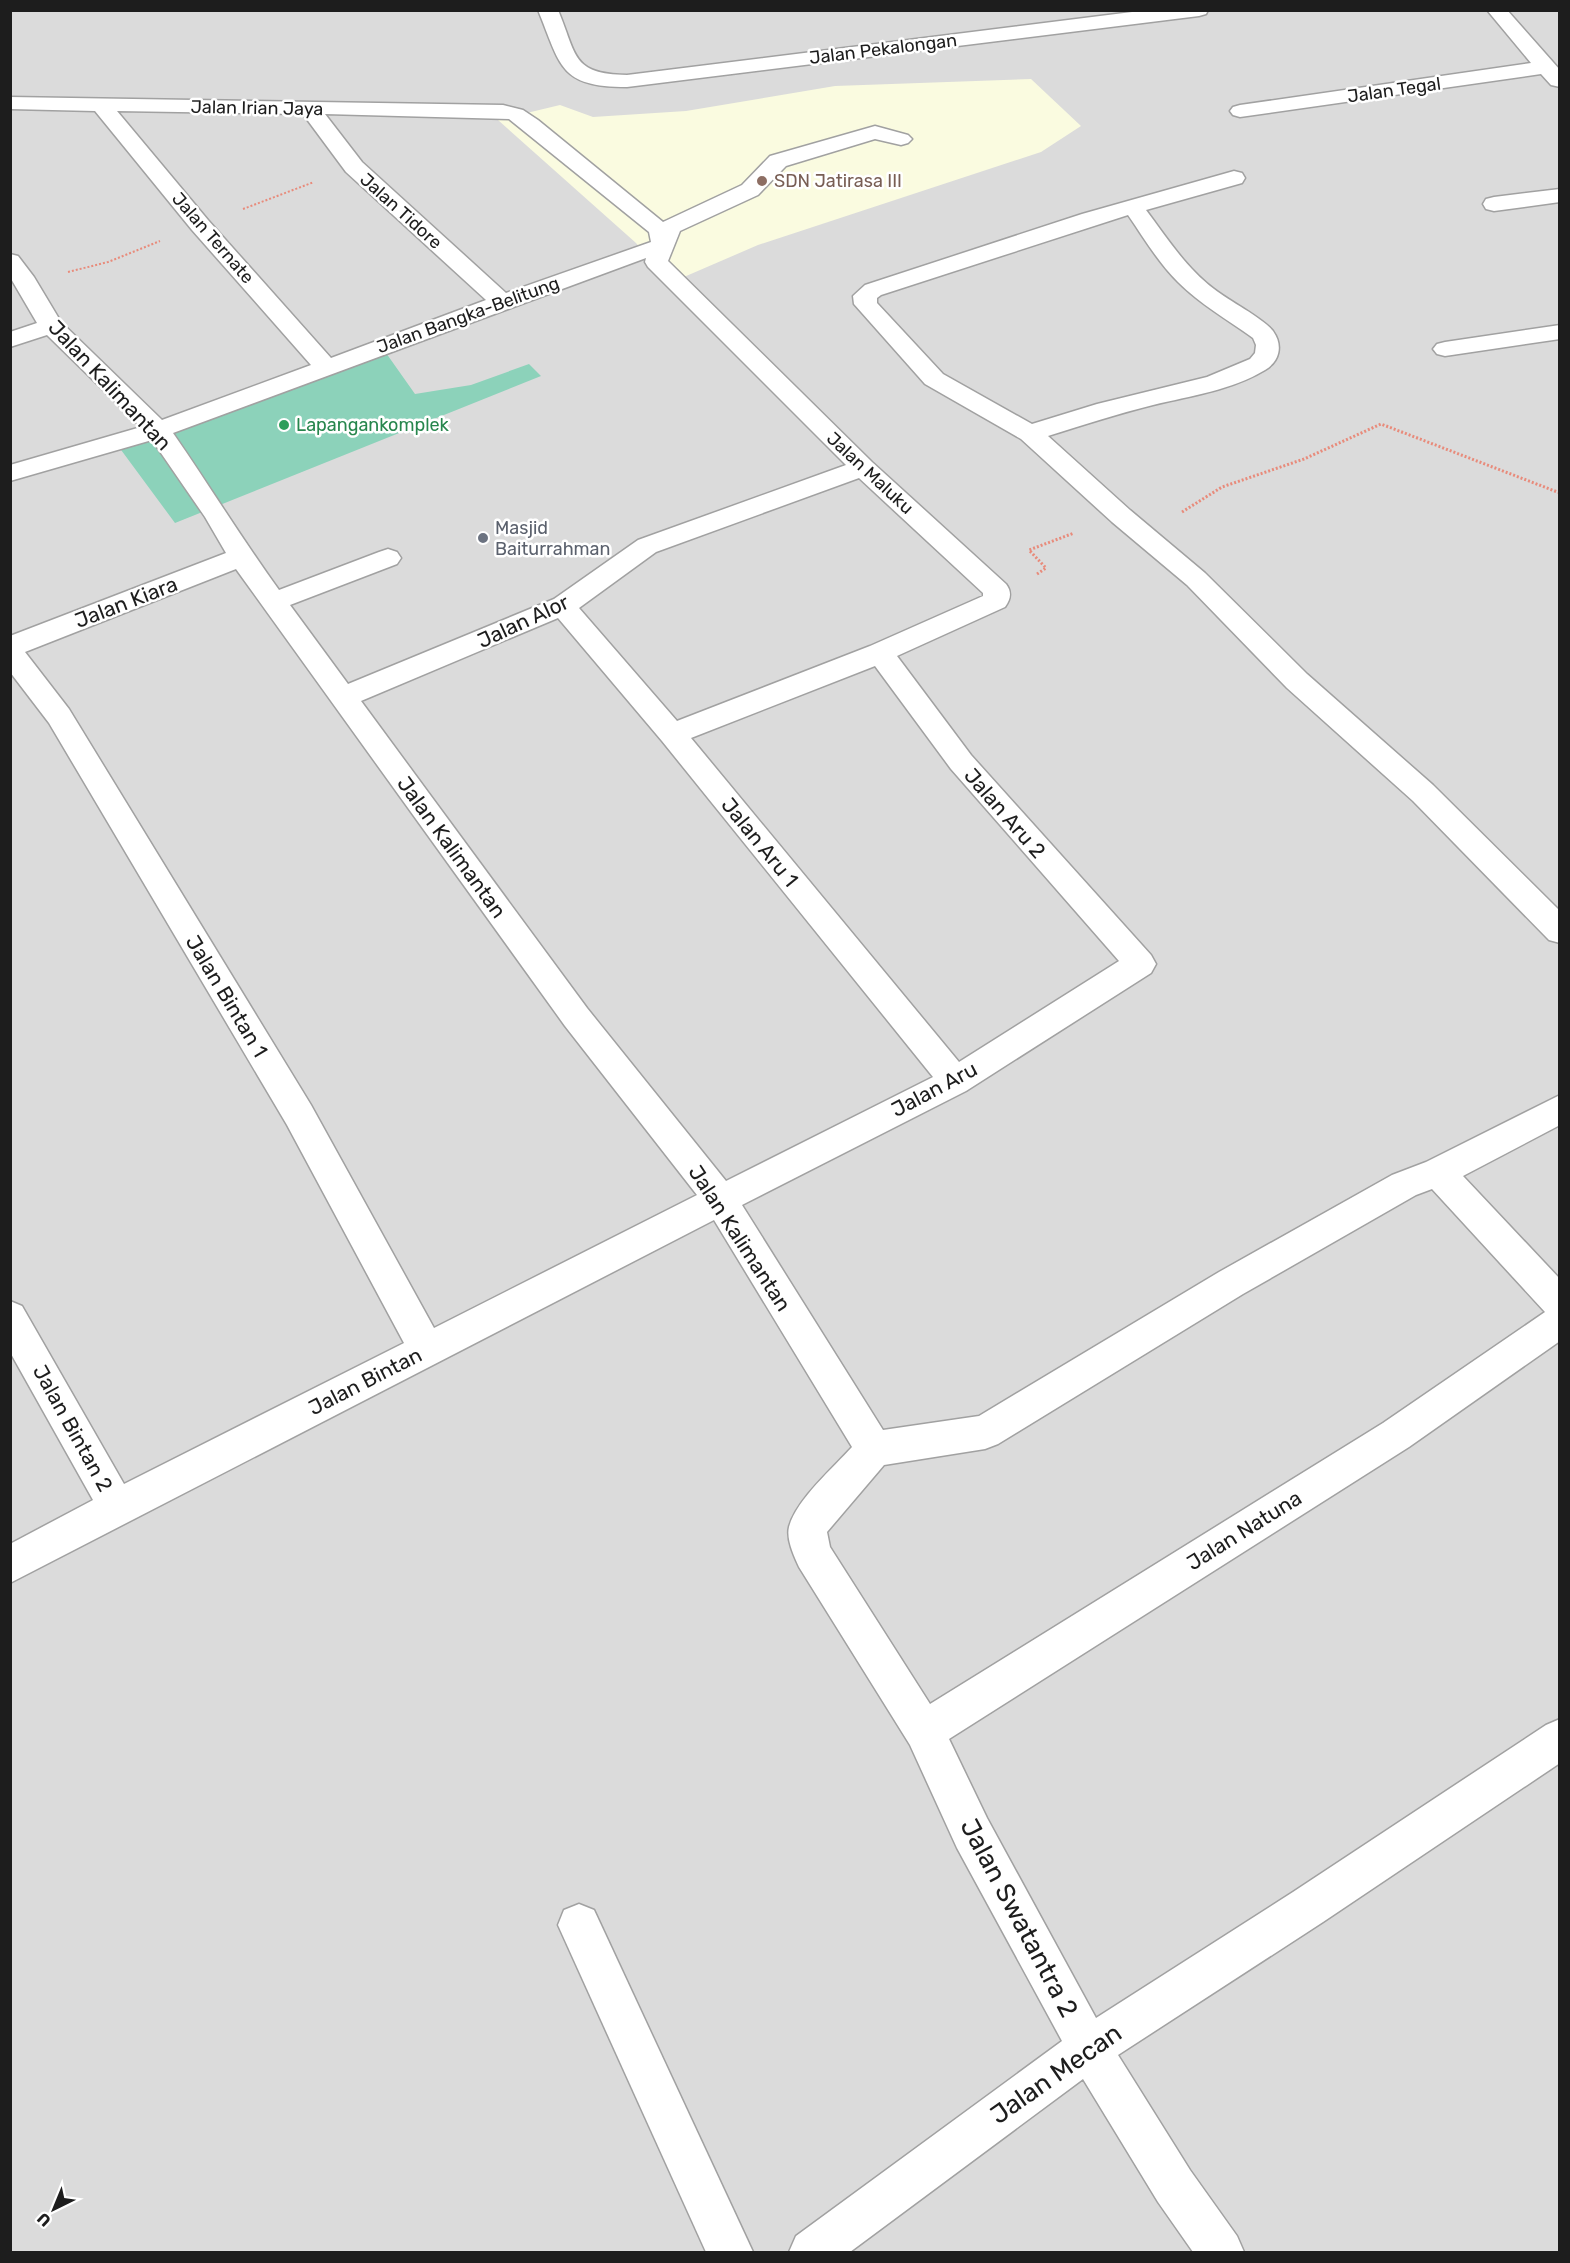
<svg xmlns="http://www.w3.org/2000/svg" width="1570" height="2263" font-family="Rubik,sans-serif">
	<rect width="100%" height="100%" fill="#edebe5"/>
	<rect fill="#dbdbdb" x="11" y="11" width="1548" height="2241"/>
	<polygon fill="#fafbe0" points="1031,79 1081,126 1041,152 758,245 670,283 636,243 498,120 560,105 593,117 686,111 835,86"/>
	<polygon fill="#8cd2ba" points="379,343 415,394 471,385 529,364 541,376 175,523 113,439"/>
	<g fill="none" stroke-linecap="round" stroke-linejoin="round">
		<g stroke="#a1a1a1" stroke-width="3">
			<g id="minor">
				<path d="M 538,10 L 558,10 C 577,55 571,74 627,75 L 1148,10 L 1208,10 L 1206,14 L 1199,16 L 627,87 C 559,87 561,66 538,10 Z"/>
				<polygon points="1487,10 1507,10 1560,70 1560,87 1551,85 1541,74 1240,117 1233,115 1230,111 1233,107 1240,105 1531,63"/>
				<path d="M 10,97 L 503,105 L 523,110 L 538,120 L 663,222 L 742,185 L 770,156 L 875,126 L 908,135 L 912,139 L 908,143 L 901,145 L 875,139 L 786,166 L 758,195 L 680,231 L 668,261 L 872,462 L 1006,584 C 1012,592 1011,599 1005,607 L 897,656 L 971,755 L 1151,955 L 1156,964 L 1151,973 L 966,1091 L 742,1205 L 883,1430 L 979,1416 L 1219,1272 L 1392,1175 L 1426,1162 L 1560,1095 L 1560,1125 L 1463,1176 L 1560,1279 L 1560,1341 L 1409,1447 L 949,1739 L 987,1818 L 1096,2018 L 1293,1892 L 1546,1725 L 1560,1719 L 1560,1763 L 1323,1922 L 1118,2055 L 1190,2170 L 1237,2236 L 1244,2252 L 1193,2252 L 1158,2202 L 1083,2079 L 850,2252 L 789,2252 L 796,2236 L 1062,2041 L 957,1848 L 910,1745 L 799,1567 C 794,1556 786,1539 789,1527 C 796,1500 834,1467 852,1447 L 714,1220 L 10,1583 L 10,1544 L 93,1500 L 10,1352 L 10,1301 L 22,1306 L 124,1484 L 404,1343 L 287,1125 L 49,723 L 10,672 L 10,636 L 226,553 L 205,517 L 152,440 L 10,481 L 10,465 L 141,427 L 47,335 L 10,347 L 10,332 L 37,323 L 10,277 L 10,254 L 18,256 L 34,277 L 61,322 L 162,420 L 311,365 L 192,230 L 95,111 L 10,109 ZM 117,111 L 303,114 L 346,172 L 486,300 L 331,358 L 208,220 ZM 325,114 L 509,119 L 649,232 L 651,242 L 506,293 L 362,162 ZM 646,258 L 645,262 L 648,267 L 846,465 L 638,540 L 554,599 L 348,684 L 290,605 L 397,564 L 401,558 L 397,552 L 388,549 L 379,552 L 279,590 C 242,539 209,485 173,433 ZM 859,478 L 983,593 L 983,596 L 870,646 L 677,721 L 579,608 L 656,552 ZM 236,569 L 565,1026 L 697,1195 L 434,1328 L 311,1105 L 69,709 L 25,652 ZM 558,618 L 662,741 L 933,1077 L 726,1181 L 587,1008 L 361,701 ZM 875,666 L 951,769 L 1119,961 L 959,1062 L 691,738 ZM 1432,1189 L 1545,1312 L 1383,1423 L 930,1704 L 830,1547 L 827,1532 L 884,1465 L 985,1449 L 998,1444 L 1243,1294 L 1416,1195 Z"/>
				<path d="M 1234,171 L 1242,173 L 1245,178 L 1242,183 L 1146,210 C 1167,238 1186,268 1214,289 C 1229,301 1263,318 1273,331 C 1283,345 1280,361 1265,370 C 1232,390 1190,396 1153,405 C 1117,414 1083,425 1048,436 L 1130,510 L 1205,573 L 1307,674 L 1433,785 L 1560,911 L 1560,943 L 1549,940 L 1413,801 L 1287,688 L 1187,585 L 1112,522 L 1021,439 L 925,384 L 854,304 L 853,296 L 865,285 L 1082,214 ZM 1128,215 C 1144,238 1158,262 1178,282 C 1200,304 1228,320 1253,338 L 1256,345 L 1255,353 L 1250,359 L 1207,377 L 1097,404 L 1032,424 L 943,374 L 877,303 L 877,298 L 881,295 Z"/>
				<polygon points="1560,189 1560,202 1494,211 1486,209 1483,204 1486,199 1494,197"/>
				<polygon points="1560,325 1560,339 1445,356 1437,354 1433,349 1437,344 1445,342"/>
				<polygon points="579,1904 594,1910 753,2252 706,2252 558,1925 564,1910"/>
			</g>
		</g>
		<g stroke="#e88b7b" stroke-width="2" stroke-dasharray="2 2" stroke-linecap="butt">
			<polyline points="243,209 314,182"/>
			<polyline points="68,272 108,262 160,241"/>
		</g>
		<g stroke="#e88b7b" stroke-width="3" stroke-dasharray="2 2" stroke-linecap="butt">
			<polyline points="1182,512 1222,487 1304,459 1381,424 1560,493"/>
			<polyline points="1037,574 1046,568 1029,550 1074,533"/>
		</g>
		<use href="#minor" fill="#fff" fill-rule="evenodd"/>
	</g>
	<circle fill="#8d6e63" stroke="#fff" stroke-width="2" cx="762" cy="181" r="6"/>
	<circle fill="#2e9e5b" stroke="#fff" stroke-width="2" cx="284" cy="425" r="6"/>
	<circle fill="#6b7280" stroke="#fff" stroke-width="2" cx="483" cy="538" r="6"/>
	<g text-anchor="middle" dominant-baseline="central" stroke-width="5" stroke-linejoin="round" paint-order="stroke">
		<g font-size="18" fill="#1d1d1d" stroke="#fff">
			<text transform="translate(883 49) rotate(-7)">Jalan Pekalongan</text>
			<text transform="translate(1394 90) rotate(-8)">Jalan Tegal</text>
			<text transform="translate(257 108) rotate(1)">Jalan Irian Jaya</text>
			<text transform="translate(401 211) rotate(42)">Jalan Tidore</text>
			<text transform="translate(213 238) rotate(49)">Jalan Ternate</text>
			<text transform="translate(468 315) rotate(-20)">Jalan Bangka-Belitung</text>
			<text transform="translate(870 473) rotate(43)">Jalan Maluku</text>
		</g>
		<g font-size="18" fill="#785e54" stroke="#fff" text-anchor="start">
			<text x="774" y="181">SDN Jatirasa III</text>
		</g>
		<g font-size="18" fill="#27864d" stroke="#fff" text-anchor="start">
			<text x="296" y="425">Lapangankomplek</text>
		</g>
		<g font-size="18" fill="#5b616d" stroke="#fff" text-anchor="start">
			<text x="495" y="528">Masjid<tspan x="495" dy="21">Baiturrahman</tspan></text>
		</g>
		<g font-size="21" fill="#1d1d1d" stroke="#fff">
			<text transform="translate(110 385) rotate(47)">Jalan Kalimantan</text>
			<text transform="translate(126 602) rotate(-21)">Jalan Kiara</text>
			<text transform="translate(523 621) rotate(-25)">Jalan Alor</text>
			<text transform="translate(1005 813) rotate(49)">Jalan Aru 2</text>
			<text transform="translate(760 842) rotate(51)">Jalan Aru 1</text>
			<text transform="translate(452 847) rotate(54)">Jalan Kalimantan</text>
			<text transform="translate(227 996) rotate(59)">Jalan Bintan 1</text>
			<text transform="translate(934 1089) rotate(-28)">Jalan Aru</text>
			<text transform="translate(740 1238) rotate(57)">Jalan Kalimantan</text>
			<text transform="translate(365 1381) rotate(-27)">Jalan Bintan</text>
			<text transform="translate(73 1428) rotate(61)">Jalan Bintan 2</text>
			<text transform="translate(1244 1530) rotate(-32)">Jalan Natuna</text>
		</g>
		<g font-size="26" fill="#1d1d1d" stroke="#fff">
			<text transform="translate(1019 1918) rotate(62)">Jalan Swatantra 2</text>
			<text transform="translate(1056 2074) rotate(-35)">Jalan Mecan</text>
		</g>
	</g>
	<rect width="1570" height="2263" fill="none" stroke="#1d1d1d" stroke-width="24"/>
	<g transform="translate(54 2209) rotate(223)" stroke="#ffffff" stroke-width="4.5" paint-order="stroke">
	<path d="M0-4.5L10 22L0 15L-10 22Z" fill="#1d1d1d"/>
	<text y="-9" font-size="16" font-weight="bold" text-anchor="middle" fill="#1d1d1d">U</text>
	</g>
</svg>
